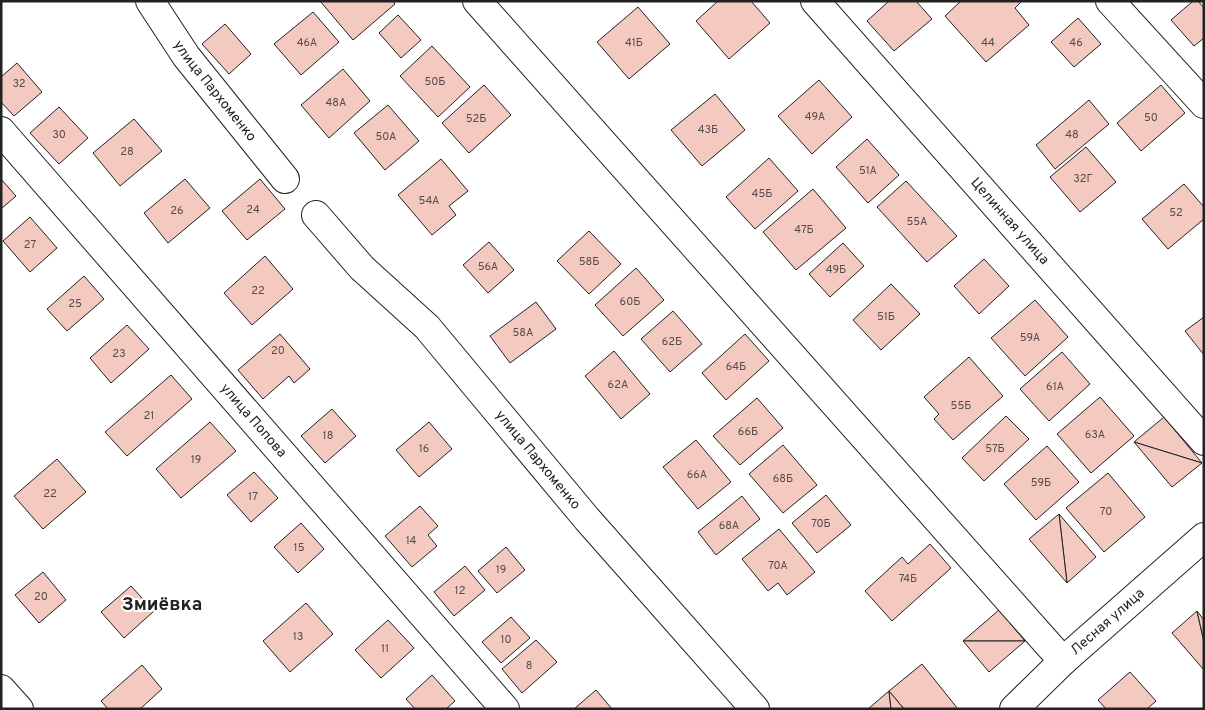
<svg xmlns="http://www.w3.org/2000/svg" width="1205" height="710" font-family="Overpass,sans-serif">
	<rect width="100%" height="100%" fill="#fff"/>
	<g fill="#f3c9c0" stroke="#222">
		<polygon points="320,1 393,1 395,4 353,40"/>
		<polygon points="718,1 751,1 770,23 729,59 696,21"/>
		<polygon points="889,1 916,1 932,19 894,51 867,21"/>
		<polygon points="961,1 1022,1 1015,8 1029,25 986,62 945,16"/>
		<polygon points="1193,1 1198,1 1204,8 1204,38 1194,46 1171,20"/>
		<polygon points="638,7 670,44 629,79 597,42"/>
		<polygon points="313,12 339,42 301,75 274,44"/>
		<polygon points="398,15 421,40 401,58 379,33"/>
		<polygon points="1078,18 1101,44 1074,67 1051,42"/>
		<polygon points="225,24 251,54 229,74 202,44"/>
		<polygon points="432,46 470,87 438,117 400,76"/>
		<polygon points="17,63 42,92 14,116 1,102 1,77"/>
		<polygon points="343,69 370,101 329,138 301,105"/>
		<polygon points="819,80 852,117 812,154 778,116"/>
		<polygon points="484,85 511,115 469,153 442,123"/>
		<polygon points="1161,85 1185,113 1141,151 1117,123"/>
		<polygon points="715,94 745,130 702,166 671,130"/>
		<polygon points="1089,100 1109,124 1055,169 1036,145"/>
		<polygon points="388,105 419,141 385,170 354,133"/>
		<polygon points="59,107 88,138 59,164 30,133"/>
		<polygon points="134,119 162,151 120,186 93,153"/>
		<polygon points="867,139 899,175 868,203 836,167"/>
		<polygon points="1086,147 1116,182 1080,212 1050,177"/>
		<polygon points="769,158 798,191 755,229 726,197"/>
		<polygon points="441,159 468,191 449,206 456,215 432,235 398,195"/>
		<polygon points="1,179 16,196 1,209"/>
		<polygon points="185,179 210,208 168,243 144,213"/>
		<polygon points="260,179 285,209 247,240 222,211"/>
		<polygon points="906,181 957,236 927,262 877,207"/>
		<polygon points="1184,184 1204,207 1204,219 1168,249 1142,219"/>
		<polygon points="813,189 846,228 796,270 763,232"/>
		<polygon points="30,217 57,248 30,272 3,241"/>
		<polygon points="589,231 621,264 589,294 557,261"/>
		<polygon points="489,242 514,270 488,293 463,265"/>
		<polygon points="843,243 864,266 830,297 809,274"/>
		<polygon points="265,256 293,289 252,325 224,293"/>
		<polygon points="984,259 1009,286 979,314 954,286"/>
		<polygon points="636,268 664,300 623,336 595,305"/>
		<polygon points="84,276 104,299 67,331 47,309"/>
		<polygon points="891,284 920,314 881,350 853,320"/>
		<polygon points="1035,300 1068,337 1025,376 991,338"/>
		<polygon points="536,302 556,329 510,363 490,336"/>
		<polygon points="673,311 702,344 670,372 641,339"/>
		<polygon points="1204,317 1204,355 1185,331"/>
		<polygon points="127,325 149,349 111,383 90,358"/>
		<polygon points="280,334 310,369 294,383 289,376 263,399 238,370"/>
		<polygon points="745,334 769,361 726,400 702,373"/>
		<polygon points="614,351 650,394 621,419 585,376"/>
		<polygon points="1062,352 1090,384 1049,421 1020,389"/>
		<polygon points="969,357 1003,396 953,440 934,419 939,414 924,397"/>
		<polygon points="171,375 192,399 127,456 105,432"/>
		<polygon points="1100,397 1134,436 1091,473 1057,434"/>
		<polygon points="757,398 783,428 740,465 713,436"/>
		<polygon points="332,409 356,436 325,463 301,436"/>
		<polygon points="1006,416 1029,439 984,481 962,458"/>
		<polygon points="1164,417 1202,463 1134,442"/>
		<polygon points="210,422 236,451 181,498 156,469"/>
		<polygon points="429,422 452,449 419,477 396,450"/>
		<polygon points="696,440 731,482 698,509 663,467"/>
		<polygon points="1134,442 1202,463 1172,487"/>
		<polygon points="783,445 817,485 783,513 749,474"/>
		<polygon points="1047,446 1079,482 1036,520 1004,484"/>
		<polygon points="57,459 86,492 43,529 14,496"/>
		<polygon points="254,472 278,498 251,522 227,495"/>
		<polygon points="1108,473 1145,517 1104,552 1066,508"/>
		<polygon points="826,495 851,525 817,553 792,523"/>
		<polygon points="742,496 760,519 716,555 698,532"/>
		<polygon points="420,506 438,526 428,535 437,546 412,567 385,536"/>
		<polygon points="1059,514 1096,557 1067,583"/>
		<polygon points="1059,514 1067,583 1029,539"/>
		<polygon points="301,523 324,549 298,573 274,547"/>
		<polygon points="779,529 815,572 787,595 778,583 768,591 742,559"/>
		<polygon points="930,544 951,568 892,621 865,591 902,557 908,564"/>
		<polygon points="506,547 525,570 497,593 478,571"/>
		<polygon points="465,566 485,590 454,616 434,592"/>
		<polygon points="43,572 66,600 39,623 15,595"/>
		<polygon points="131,586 154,611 124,638 101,612"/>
		<polygon points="306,603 333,634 290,672 263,641"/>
		<polygon points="999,610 1025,641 963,641"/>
		<polygon points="1197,611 1204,642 1204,670 1172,633"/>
		<polygon points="1197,611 1204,620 1204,642"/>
		<polygon points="511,617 530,638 501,663 482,642"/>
		<polygon points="388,620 414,648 381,678 355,650"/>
		<polygon points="536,640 557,662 522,693 502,669"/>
		<polygon points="963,641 1025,641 989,672"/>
		<polygon points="922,664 958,709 904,709 889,691"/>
		<polygon points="142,665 162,689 140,709 108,709 101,701"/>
		<polygon points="1130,672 1156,701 1147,709 1106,709 1098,700"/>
		<polygon points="432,675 455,701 446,709 415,709 406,699"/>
		<polygon points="596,690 612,709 574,709"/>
		<polygon points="889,691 891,709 868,709"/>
		<polygon points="889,691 904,709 891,709"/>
	</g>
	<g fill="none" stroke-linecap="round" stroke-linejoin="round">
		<g stroke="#222" stroke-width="30">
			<g id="minor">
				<path id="s1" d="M 150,1 L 186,56 L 285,179"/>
				<polyline points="477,1 1063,661"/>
				<path id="s2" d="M 815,1 L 1204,441"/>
				<polyline points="1110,1 1204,104"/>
				<path id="s3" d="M 1,131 L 505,709"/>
				<path id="s4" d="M 316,215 L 362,268 L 427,327 L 587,519 L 755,709"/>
				<polyline points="1,689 19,709"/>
				<path id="s5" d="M 1014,709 L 1063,661 L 1204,537"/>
			</g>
		</g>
		<use href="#minor" stroke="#fff" stroke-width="28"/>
	</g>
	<g text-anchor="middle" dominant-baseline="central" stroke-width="4" stroke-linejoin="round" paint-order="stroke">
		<g font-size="11" fill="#564c4a">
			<text x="307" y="43">46А</text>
			<text x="634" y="43">41Б</text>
			<text x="988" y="43">44</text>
			<text x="1076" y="43">46</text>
			<text x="435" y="82">50Б</text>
			<text x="19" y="84">32</text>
			<text x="336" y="103">48А</text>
			<text x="815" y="117">49А</text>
			<text x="1151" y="118">50</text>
			<text x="476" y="119">52Б</text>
			<text x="708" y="130">43Б</text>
			<text x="59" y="135">30</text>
			<text x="1072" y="135">48</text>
			<text x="386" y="137">50А</text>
			<text x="127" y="152">28</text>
			<text x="868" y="171">51А</text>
			<text x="1083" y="179">32Г</text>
			<text x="762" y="194">45Б</text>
			<text x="429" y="201">54А</text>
			<text x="253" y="210">24</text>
			<text x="177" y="211">26</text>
			<text x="1176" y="213">52</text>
			<text x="917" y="222">55А</text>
			<text x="804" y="230">47Б</text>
			<text x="30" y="245">27</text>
			<text x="589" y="262">58Б</text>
			<text x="488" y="267">56А</text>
			<text x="836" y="270">49Б</text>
			<text x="258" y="291">22</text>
			<text x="630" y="302">60Б</text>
			<text x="75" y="304">25</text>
			<text x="886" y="317">51Б</text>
			<text x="523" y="333">58А</text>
			<text x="1030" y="338">59А</text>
			<text x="672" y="342">62Б</text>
			<text x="278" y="351">20</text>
			<text x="119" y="354">23</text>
			<text x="736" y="367">64Б</text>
			<text x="618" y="385">62А</text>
			<text x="1055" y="387">61А</text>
			<text x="961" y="406">55Б</text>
			<text x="149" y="416">21</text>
			<text x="748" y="432">66Б</text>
			<text x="1095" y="435">63А</text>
			<text x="328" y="436">18</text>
			<text x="424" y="449">16</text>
			<text x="995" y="449">57Б</text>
			<text x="196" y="460">19</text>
			<text x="697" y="475">66А</text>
			<text x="783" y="479">68Б</text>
			<text x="1041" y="483">59Б</text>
			<text x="50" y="494">22</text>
			<text x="253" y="497">17</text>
			<text x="1106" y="512">70</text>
			<text x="821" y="524">70Б</text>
			<text x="729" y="526">68А</text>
			<text x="411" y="541">14</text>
			<text x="299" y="548">15</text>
			<text x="778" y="566">70А</text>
			<text x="501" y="570">19</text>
			<text x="908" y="579">74Б</text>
			<text x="460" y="591">12</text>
			<text x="41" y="597">20</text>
			<text x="298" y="637">13</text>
			<text x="506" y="640">10</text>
			<text x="385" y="649">11</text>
			<text x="529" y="666">8</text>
		</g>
		<g font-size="14" fill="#222" stroke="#fff">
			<text stroke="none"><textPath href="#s1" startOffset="111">улица Пархоменко</textPath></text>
			<text stroke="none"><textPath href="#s2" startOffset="294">Целинная улица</textPath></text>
			<text stroke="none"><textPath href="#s3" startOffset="384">улица Попова</textPath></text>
			<text stroke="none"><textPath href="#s4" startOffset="331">улица Пархоменко</textPath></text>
			<text stroke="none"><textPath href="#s5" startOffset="128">Лесная улица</textPath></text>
		</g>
		<g font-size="19" font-weight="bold" fill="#222" stroke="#fff">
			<text x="162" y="605">Змиёвка</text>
		</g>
	</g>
	<rect width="1205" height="710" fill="none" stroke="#222222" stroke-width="5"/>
</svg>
